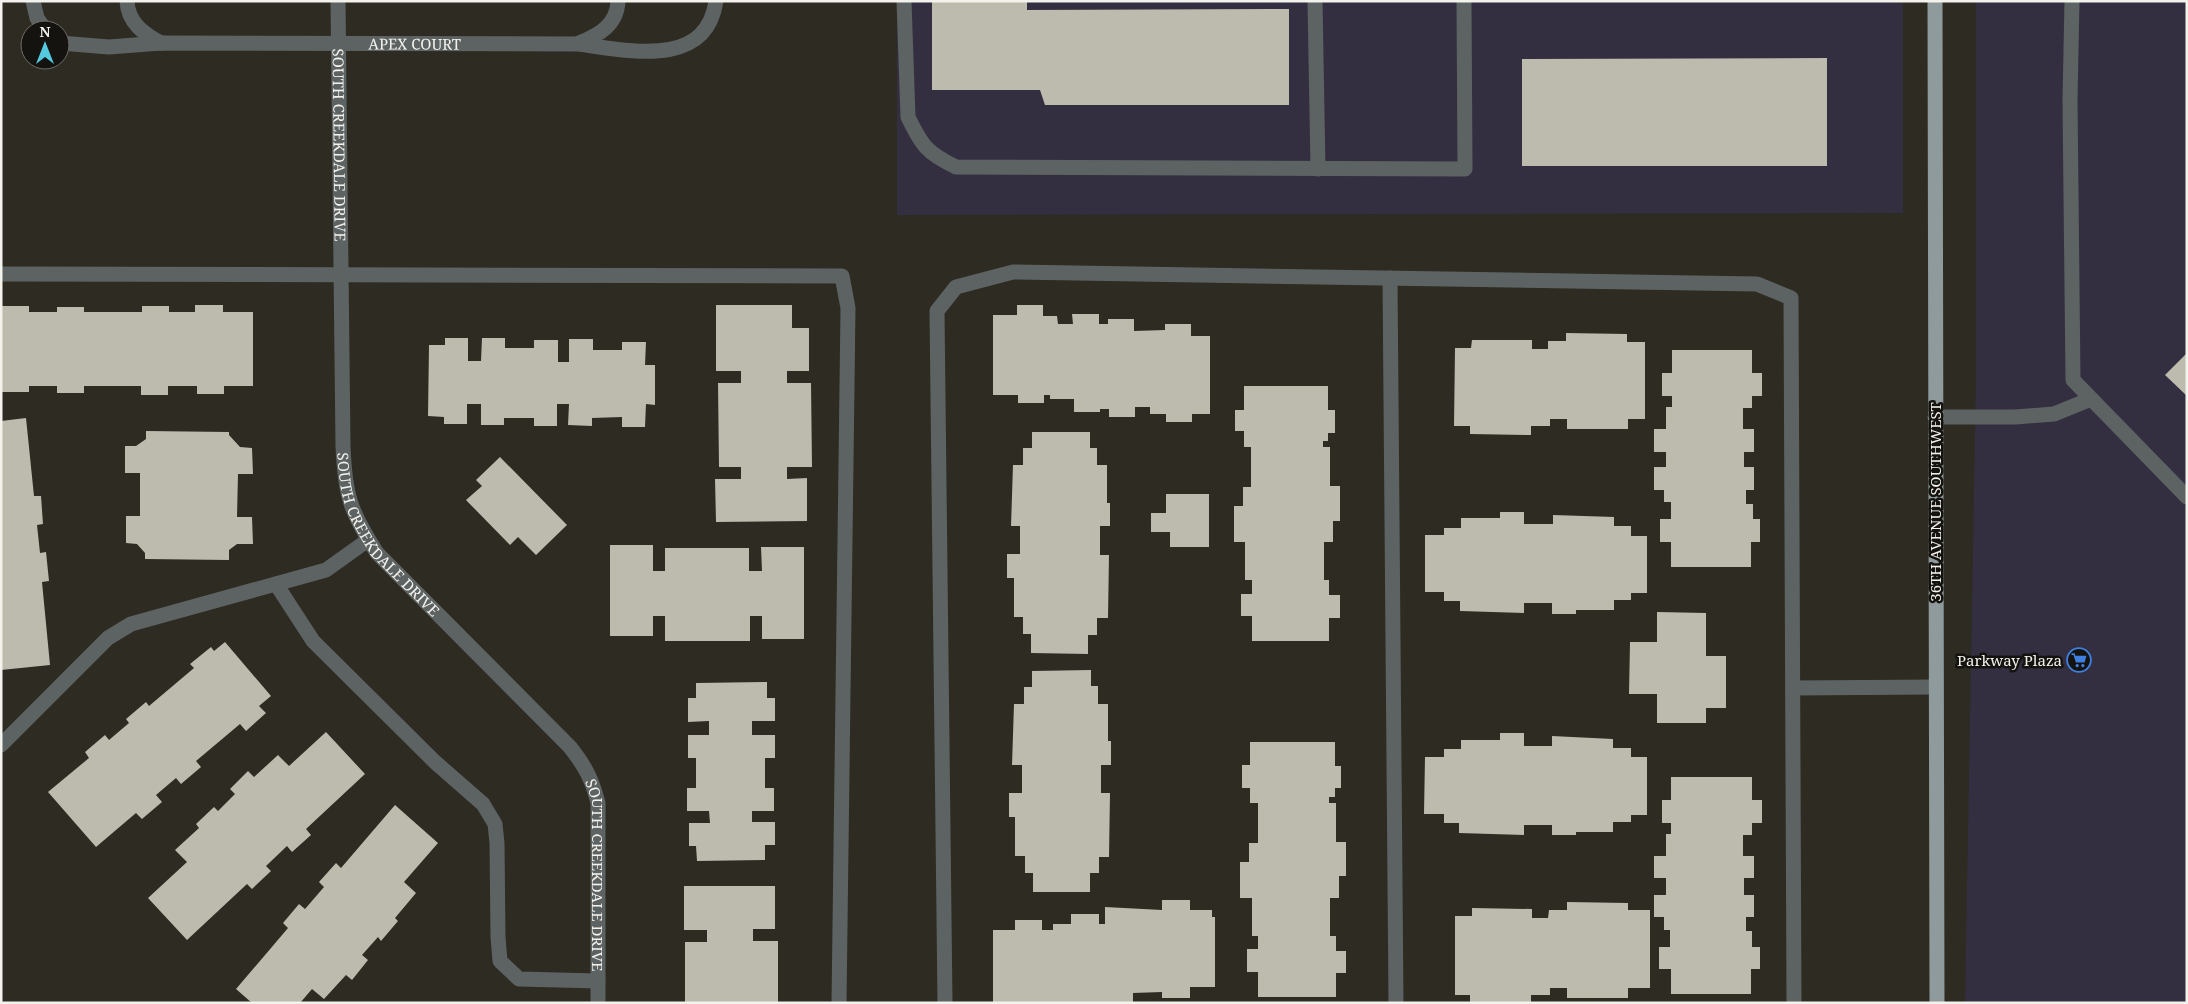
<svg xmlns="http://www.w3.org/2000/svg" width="2188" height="1004" font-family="'Noto Serif',serif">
	<rect width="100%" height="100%" fill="#2d2b22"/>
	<g fill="#332f40">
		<polygon points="897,1 1903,1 1903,213 897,215"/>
		<polygon points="1976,1 2187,1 2187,1003 1965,1003 1976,376"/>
	</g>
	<g fill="#bdbaae">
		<polygon points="932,1 1027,1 1027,10 1289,9 1289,105 1045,105 1040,90 932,90"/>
		<polygon points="1827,58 1827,166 1522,166 1522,59"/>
		<polygon points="195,305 223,305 223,312 253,312 253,386 224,386 224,394 197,394 197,386 168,386 168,395 141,395 141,386 84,386 84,393 57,393 57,386 29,386 29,392 2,392 2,306 29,306 29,312 57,312 57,307 84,307 84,312 142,312 142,306 169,306 169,312 195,312"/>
		<polygon points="716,305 792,305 792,328 809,328 809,371 787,371 787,383 811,383 812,467 787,467 787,479 807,478 807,521 716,522 715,479 741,479 741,467 719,467 718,383 741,383 741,371 716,371"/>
		<polygon points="1017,305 1043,305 1043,316 1057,316 1058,324 1073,324 1072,314 1099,314 1099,324 1108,324 1108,319 1134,319 1134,331 1165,330 1165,324 1191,324 1191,336 1210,336 1210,414 1192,414 1192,422 1166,422 1166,414 1150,414 1150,407 1135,407 1135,417 1109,417 1109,409 1100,409 1100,412 1074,412 1074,399 1050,399 1050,395 1044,395 1044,403 1018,403 1018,395 993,395 993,315 1017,315"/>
		<polygon points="1566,333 1627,334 1627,342 1645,342 1645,419 1628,419 1628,429 1567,429 1567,419 1550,419 1550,426 1531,426 1531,435 1470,434 1470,426 1454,426 1455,348 1471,348 1472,340 1532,340 1532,349 1548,349 1548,341 1566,341"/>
		<polygon points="445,338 468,338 468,361 481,361 482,338 505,338 505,348 534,348 534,340 558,340 558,362 569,362 569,339 593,339 593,350 622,350 622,342 646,342 645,365 655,365 655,405 646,404 645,427 622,427 622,417 592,418 592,426 568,425 569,404 557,404 557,426 534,426 534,418 504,418 504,425 481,425 481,404 467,404 467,424 444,424 444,417 428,416 429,345 445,345"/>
		<polygon points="1672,350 1752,350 1752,373 1762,373 1762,396 1752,396 1752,408 1743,408 1743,429 1754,429 1754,452 1744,452 1744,467 1754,467 1754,490 1746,490 1746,504 1753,504 1753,519 1760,519 1760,542 1751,542 1751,567 1671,567 1671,542 1660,542 1660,519 1671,519 1671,502 1664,502 1664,490 1654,490 1654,467 1666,467 1666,452 1654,452 1654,429 1666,429 1666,407 1672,407 1672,396 1662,396 1662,373 1672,373"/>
		<polygon points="2187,353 2187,396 2165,375"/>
		<polygon points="1244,386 1328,386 1328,410 1335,410 1335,433 1328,433 1328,441 1323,441 1323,447 1330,447 1330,486 1340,486 1340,521 1333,521 1333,542 1324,542 1324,580 1329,580 1329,595 1340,595 1340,618 1329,618 1329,641 1252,641 1252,616 1241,616 1241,594 1252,594 1252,580 1245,580 1245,542 1234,542 1234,506 1243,506 1243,487 1251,487 1251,447 1244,447 1244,431 1235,431 1235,410 1244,410"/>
		<polygon points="26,418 34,496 41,496 43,524 37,525 40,553 46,552 49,581 42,582 50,665 1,670 1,421"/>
		<polygon points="146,431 229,432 229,435 240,447 252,448 253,474 238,474 237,517 252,517 253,544 237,544 229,550 229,560 145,559 145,553 137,544 126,543 126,516 140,516 140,473 125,473 125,446 136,446 146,439"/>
		<polygon points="1032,432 1090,432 1090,448 1097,448 1097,465 1107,465 1107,503 1110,503 1110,526 1100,526 1100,555 1109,555 1108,618 1097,618 1097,635 1088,635 1088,654 1031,653 1031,634 1023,634 1023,617 1014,617 1014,578 1007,578 1007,554 1020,554 1020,526 1011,526 1013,465 1023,465 1023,448 1032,448"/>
		<polygon points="500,457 567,525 536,555 518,537 510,545 466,500 482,486 476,480"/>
		<polygon points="1166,494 1209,494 1209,547 1170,547 1170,532 1151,532 1151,513 1166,513"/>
		<polygon points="1500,512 1524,512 1524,524 1553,524 1553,515 1614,517 1614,526 1631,526 1631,536 1647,536 1647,593 1631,593 1631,600 1614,600 1614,610 1576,610 1576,614 1552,614 1552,603 1524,603 1524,613 1460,611 1460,601 1444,601 1444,592 1425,592 1425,535 1444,535 1444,528 1461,528 1461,518 1500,518"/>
		<polygon points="610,545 653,545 653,571 665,571 665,548 749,548 749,571 762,571 761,547 804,547 804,639 762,639 762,616 750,616 750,641 665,641 665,616 653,616 653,636 610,636"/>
		<polygon points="1657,612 1706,613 1706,656 1726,656 1726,708 1706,708 1706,723 1657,723 1657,694 1629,694 1630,642 1657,642"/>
		<polygon points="225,642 271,696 259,706 266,713 246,731 240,724 196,761 201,767 181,784 176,778 156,795 162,802 142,819 136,813 96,847 48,792 89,758 85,752 105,735 109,740 129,723 126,719 146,702 149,706 194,668 190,664 211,647 214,651"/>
		<polygon points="1091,670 1091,686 1098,686 1098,704 1108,704 1108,741 1111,741 1111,765 1101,765 1101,793 1110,793 1109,857 1099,857 1099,873 1090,873 1090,892 1033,892 1033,873 1025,873 1025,856 1015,856 1015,817 1009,817 1009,793 1022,793 1022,765 1012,765 1014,704 1024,704 1024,687 1032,687 1032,671"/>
		<polygon points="767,682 767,698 775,698 775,721 752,721 752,735 775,735 775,758 765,758 765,788 774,788 774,811 752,811 752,822 775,822 775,845 765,845 765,860 697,861 696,846 689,846 689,823 710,823 709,811 687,811 687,788 696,788 696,758 688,758 688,735 709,735 709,721 688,722 688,698 696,698 696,683"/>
		<polygon points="326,732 365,774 306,829 311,835 292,852 287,846 266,866 271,871 252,889 247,884 187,940 148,898 187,862 175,850 199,828 196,824 214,807 218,811 235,794 230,789 248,771 254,777 278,755 289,766"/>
		<polygon points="1500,733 1524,733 1524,746 1552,746 1552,736 1613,739 1613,748 1631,748 1631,757 1647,757 1647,815 1631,815 1631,822 1613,822 1613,832 1576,832 1576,835 1552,835 1552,825 1524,825 1524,835 1459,833 1459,823 1444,823 1444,814 1424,814 1425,757 1444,757 1444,749 1461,749 1461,740 1500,740"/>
		<polygon points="1250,742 1335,742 1335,766 1341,766 1341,788 1335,788 1335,797 1329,797 1329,803 1336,803 1336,842 1346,842 1346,876 1339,876 1339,898 1330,898 1330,936 1336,936 1336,951 1346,951 1346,973 1336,973 1336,997 1258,997 1258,972 1247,972 1247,949 1258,949 1258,936 1252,936 1252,898 1240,898 1240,862 1249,862 1249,843 1258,843 1258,803 1250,803 1250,788 1242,788 1242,765 1250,765"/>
		<polygon points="1671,777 1752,777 1752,800 1762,800 1762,823 1752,823 1752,835 1743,835 1743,856 1754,856 1754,878 1744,878 1744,895 1754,895 1754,917 1746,917 1746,931 1752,931 1752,947 1760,947 1760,969 1751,969 1751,994 1671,994 1671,969 1659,969 1659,947 1670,947 1670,930 1664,930 1664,917 1654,917 1654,895 1666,895 1666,878 1654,878 1654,856 1666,856 1666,834 1671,834 1671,823 1662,823 1662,800 1671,800"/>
		<polygon points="395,805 438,843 404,882 416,893 395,918 398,921 381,941 378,937 362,955 368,960 352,980 346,975 324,999 312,989 300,1003 252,1003 236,989 288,928 283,923 299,904 305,909 324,887 319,882 336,863 341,868"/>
		<polygon points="684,886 775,886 775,929 753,929 753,941 778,941 778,1003 685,1003 685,942 707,942 707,930 684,930"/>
		<polygon points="1162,900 1190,900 1190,910 1212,910 1212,917 1215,917 1215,987 1190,987 1190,998 1162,998 1162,992 1133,993 1133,1003 993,1003 993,930 1015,930 1015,920 1042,920 1042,930 1053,930 1053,924 1071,924 1071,914 1099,914 1099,924 1105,924 1105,907 1162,910"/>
		<polygon points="1567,902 1628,903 1628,910 1650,910 1650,988 1628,988 1628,998 1567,998 1567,988 1550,988 1550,995 1531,995 1531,1003 1470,1003 1470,995 1455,995 1455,916 1472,916 1472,908 1532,909 1532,918 1548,918 1549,910 1567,910"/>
	</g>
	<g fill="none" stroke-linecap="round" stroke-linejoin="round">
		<g stroke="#5d6363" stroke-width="15">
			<polyline points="33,1 37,18 45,30"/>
			<path d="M 127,1 C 128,23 144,34 161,43"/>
			<path id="s1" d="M 338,1 L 343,446 C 345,496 350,511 377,553 L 570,747 C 585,766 592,779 598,803 L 598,1003"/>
			<path d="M 904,1 L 908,117 C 922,146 927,153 956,167 L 1465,169 L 1464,1"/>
			<polyline points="1315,1 1318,169"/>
			<polyline points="2072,1 2070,100 2073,380 2187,497"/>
			<path id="s2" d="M 60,43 L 109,47 L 161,43 L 578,44 C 626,50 706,70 716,1"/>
			<path d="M 579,43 C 599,35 617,25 618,1"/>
			<polyline points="1,274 842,276 848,308 839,1003"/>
			<polyline points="1390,278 1396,1003"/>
			<polyline points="1935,417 2015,417 2054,414 2091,399"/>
			<polyline points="276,584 313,641 435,762 483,804 495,824 497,843 498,937 500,961 519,979 598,981"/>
			<polyline points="1793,688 1936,687"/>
			<polyline points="1,745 108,638 131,624 326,570 368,540"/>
			<polyline points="945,1003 937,311 956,287 1013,272 1757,284 1791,298 1794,1003"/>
		</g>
		<polyline stroke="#8e9a9b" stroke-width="15" points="1935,1 1937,1003"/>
	</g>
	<defs>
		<g id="supermarket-ring" transform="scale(1.25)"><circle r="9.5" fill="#14130f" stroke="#3f7fe0" stroke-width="1.5"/><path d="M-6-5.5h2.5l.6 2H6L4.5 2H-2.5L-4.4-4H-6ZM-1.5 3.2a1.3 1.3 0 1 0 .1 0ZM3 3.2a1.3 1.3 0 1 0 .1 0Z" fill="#3f7fe0"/></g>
	</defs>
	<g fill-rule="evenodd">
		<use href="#supermarket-ring" x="2079" y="660"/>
	</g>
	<g text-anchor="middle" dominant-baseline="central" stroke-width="5" stroke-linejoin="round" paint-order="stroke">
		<g font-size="15" fill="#f4f2ec" stroke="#14130f">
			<text stroke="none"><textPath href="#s2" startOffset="355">APEX COURT</textPath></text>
			<text stroke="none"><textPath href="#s1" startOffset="144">SOUTH CREEKDALE DRIVE</textPath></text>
			<text transform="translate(1935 502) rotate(-90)">36TH AVENUE SOUTHWEST</text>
			<text stroke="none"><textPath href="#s1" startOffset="548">SOUTH CREEKDALE DRIVE</textPath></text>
			<text stroke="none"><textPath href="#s1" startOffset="968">SOUTH CREEKDALE DRIVE</textPath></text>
		</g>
		<g font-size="15" fill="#f4f2ec" stroke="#14130f" text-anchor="end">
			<text x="2062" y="660">Parkway Plaza</text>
		</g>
	</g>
	<rect width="2188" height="1004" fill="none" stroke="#f4f2ec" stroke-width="5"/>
	<g transform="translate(45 45)"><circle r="24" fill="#14130f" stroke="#6e6c67"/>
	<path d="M0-4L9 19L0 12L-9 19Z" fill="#55cade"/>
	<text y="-8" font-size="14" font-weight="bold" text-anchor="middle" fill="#f4f2ec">N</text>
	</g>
</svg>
